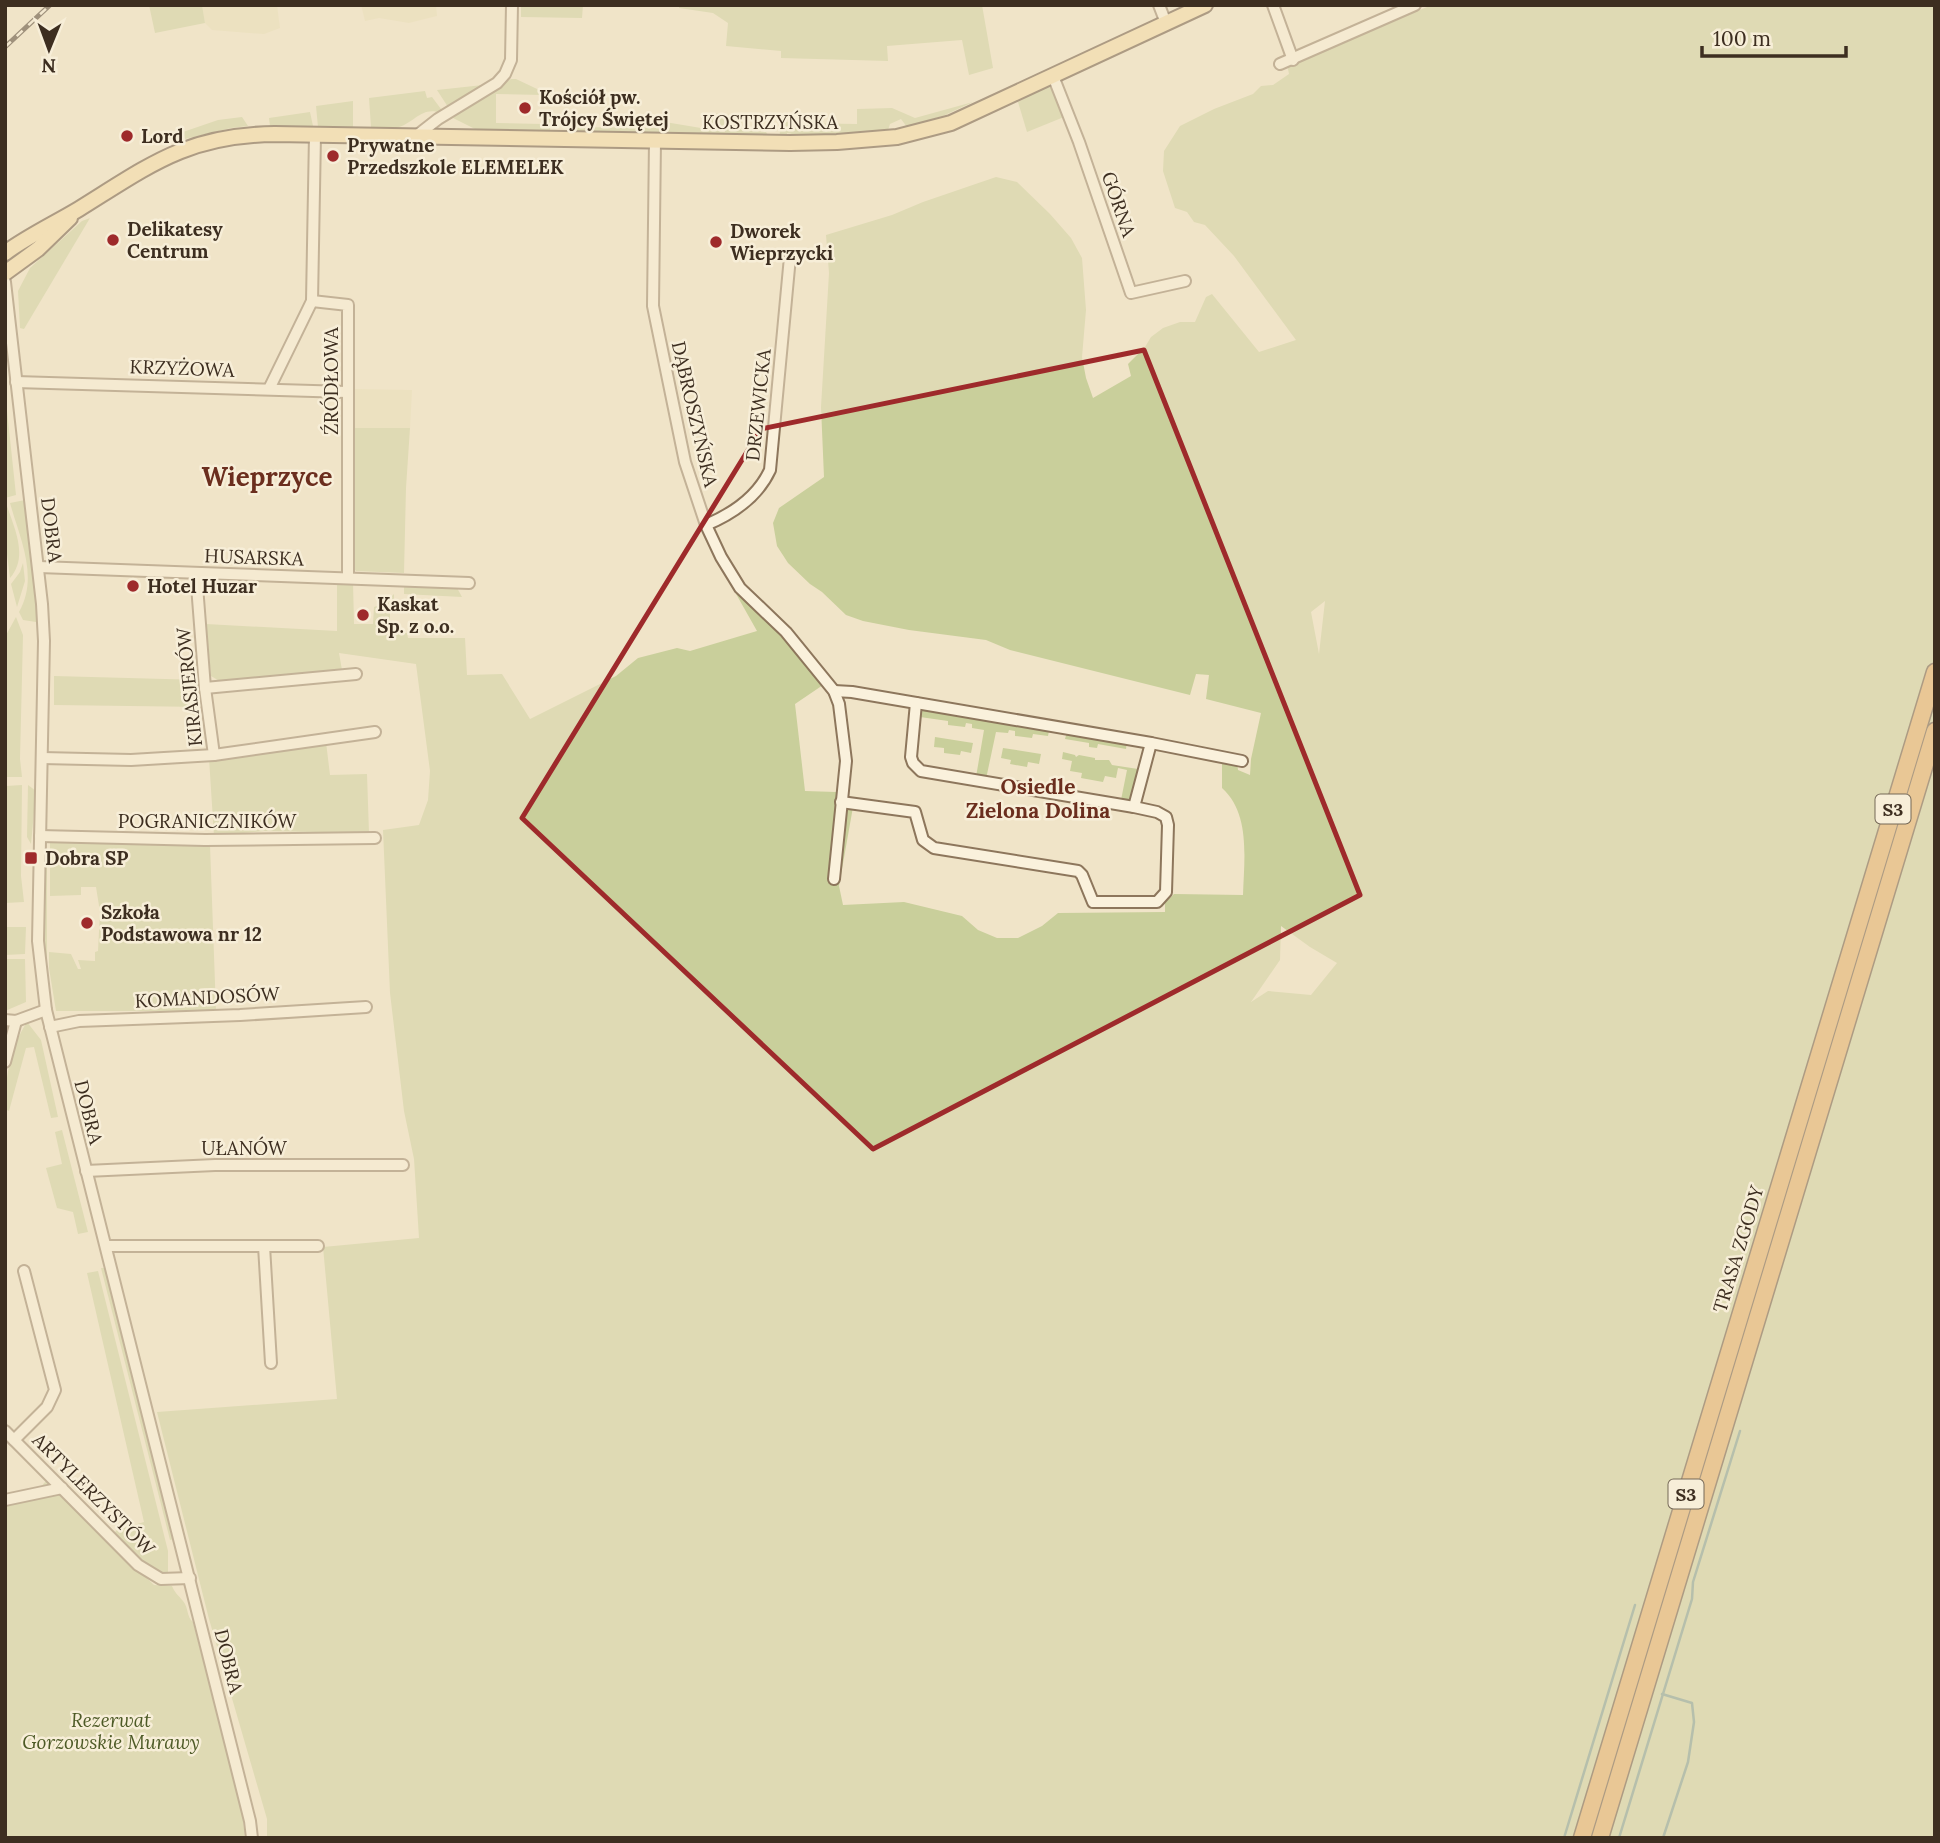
<svg xmlns="http://www.w3.org/2000/svg" width="1940" height="1843" font-family="Lora,serif">
	<rect width="100%" height="100%" fill="#f0e4c8"/>
	<g fill="#e6deb5">
		<polygon points="202,5 277,5 280,28 264,34 212,30 205,23"/>
		<polygon points="361,5 436,5 437,16 409,23 379,18 365,21"/>
		<polygon points="353,389 412,390 410,428 354,428"/>
	</g>
	<g fill="#c9cf9b" fill-rule="evenodd">
		<polygon points="149,5 202,5 205,23 155,33"/>
		<polygon points="521,5 583,5 582,18 521,17"/>
		<polygon points="679,5 982,5 993,68 969,75 962,40 887,46 888,61 781,58 781,51 726,46 728,23 713,13 679,8"/>
		<path d="M 1432,5 L 1935,5 L 1935,1838 L 267,1838 L 267,1819 L 209,1619 L 157,1412 L 337,1399 L 323,1247 L 419,1238 L 414,1159 L 404,1111 L 390,993 L 383,830 L 419,825 L 428,800 L 430,771 L 416,664 L 339,653 L 342,670 L 221,682 L 211,676 L 206,624 L 337,631 L 337,581 L 353,582 L 354,624 L 373,624 L 374,607 L 385,603 L 394,594 L 394,601 L 390,602 L 390,633 L 407,633 L 408,638 L 465,638 L 467,675 L 502,674 L 530,719 L 616,676 L 638,658 L 677,648 L 690,651 L 757,631 L 731,585 L 793,645 L 823,685 L 795,704 L 805,791 L 836,792 L 853,807 L 839,886 L 843,905 L 904,902 L 962,916 L 978,930 L 997,938 L 1018,938 L 1042,926 L 1058,913 L 1165,912 L 1165,903 L 1174,894 L 1243,895 C 1244,860 1251,814 1222,788 L 1222,760 L 1237,763 L 1238,770 L 1250,775 L 1251,759 L 1261,713 L 1206,699 L 1209,675 L 1196,674 L 1190,695 L 1010,650 L 986,640 L 909,630 L 863,621 L 846,615 L 822,592 L 810,584 L 788,563 L 777,546 L 773,523 L 779,508 L 824,477 L 821,407 L 829,273 L 826,235 L 892,215 L 923,202 L 996,177 L 1017,182 L 1050,214 L 1071,238 L 1082,258 L 1086,310 L 1082,357 L 1086,378 L 1093,398 L 1131,376 L 1128,364 L 1145,347 L 1151,337 L 1163,328 L 1180,322 L 1195,322 L 1206,297 L 1212,294 L 1259,352 L 1296,340 L 1234,256 L 1205,225 L 1194,222 L 1187,212 L 1175,208 L 1163,171 L 1164,151 L 1180,126 L 1214,109 L 1253,94 L 1261,86 L 1273,85 L 1289,74 L 1287,64 ZM 1325,601 L 1319,654 L 1311,612 ZM 1281,926 L 1310,947 L 1337,963 L 1311,995 L 1268,991 L 1251,1002 L 1280,960 Z"/>
		<polygon points="511,79 516,79 554,97 553,106 544,106 543,95 496,94 496,123 543,124 544,115 550,114 550,131 477,130 453,118 455,114"/>
		<polygon points="483,85 448,107 437,90"/>
		<polygon points="1051,85 1064,117 1027,132 1018,102"/>
		<path d="M 425,91 L 427,98 L 432,97 L 441,109 L 441,113 C 422,106 415,122 399,127 C 392,130 379,127 371,127 L 369,98 Z"/>
		<polygon points="353,101 353,127 318,127 316,106"/>
		<polygon points="973,102 945,115 907,127 901,119 890,124 888,130 802,136 787,133 787,135 780,135 779,121 797,123 857,124 857,109 892,108 915,118"/>
		<polygon points="310,112 313,126 270,126 269,118"/>
		<polygon points="712,113 768,119 767,122 742,120 741,130 766,132 768,135 573,131 571,129 571,127 659,128 659,121 725,132 724,126 711,124"/>
		<polygon points="242,117 248,126 231,128 185,139 183,132 218,120"/>
		<polygon points="90,218 24,329 20,328 18,291 30,268 82,221"/>
		<polygon points="5,392 16,495 5,498"/>
		<polygon points="354,428 410,428 406,488 404,573 356,571 352,566"/>
		<path d="M 25,500 L 38,619 L 36,622 L 23,620 L 19,612 C 39,577 20,539 10,503 Z"/>
		<path d="M 6,503 C 14,528 29,556 10,578 L 5,538 Z"/>
		<polygon points="23,563 25,581 17,607 11,584 20,572"/>
		<polygon points="404,583 456,586 462,597 404,594"/>
		<polygon points="16,617 23,635 20,759 22,777 6,777 7,757 5,757 5,637"/>
		<polygon points="54,676 202,680 205,707 54,705"/>
		<polygon points="921,710 1049,731 1048,736 1033,734 1032,738 1015,736 1015,731 1009,730 1008,733 996,732 986,779 976,777 984,730 972,728 972,724 966,723 965,727 948,725 948,721 920,717"/>
		<polygon points="1067,732 1127,742 1126,749 1098,744 1097,748 1089,747 1089,743 1065,739"/>
		<polygon points="935,737 973,743 971,753 961,751 960,755 944,753 944,748 934,747"/>
		<polygon points="326,742 330,775 367,774 369,833 264,831 214,836 209,758"/>
		<polygon points="1003,748 1041,754 1039,764 1028,762 1027,767 1010,764 1011,760 1001,758"/>
		<polygon points="1063,752 1075,755 1076,757 1079,755 1095,758 1095,760 1109,760 1112,765 1138,769 1131,799 1121,800 1127,770 1118,768 1116,778 1105,776 1103,782 1081,778 1082,773 1070,771 1072,761 1062,759"/>
		<polygon points="22,785 21,876 24,902 5,903 6,786"/>
		<polygon points="28,785 36,791 31,844 27,837"/>
		<polygon points="50,839 210,845 216,1011 56,1011 49,968 49,952 71,954 78,969 81,969 78,960 95,961 95,952 98,951 100,912 96,887 81,887 81,895 50,896"/>
		<polygon points="47,842 47,967 45,967 43,939"/>
		<polygon points="5,927 26,927 25,954 5,955"/>
		<polygon points="5,959 25,959 26,1002 5,1011"/>
		<path d="M 27,1022 L 41,1040 L 58,1117 L 51,1118 L 34,1047 L 26,1048 L 9,1111 L 5,1109 C 5,1079 10,1048 27,1022 Z"/>
		<polygon points="62,1130 88,1232 78,1234 73,1212 57,1208 46,1168 62,1164 55,1132"/>
		<polygon points="101,1268 105,1268 174,1539 170,1540"/>
		<polygon points="98,1271 168,1551 168,1575 149,1568 113,1534 117,1530 144,1522 87,1273"/>
		<path d="M 46,1481 L 154,1585 L 172,1586 C 175,1593 178,1595 183,1601 C 189,1608 186,1616 193,1622 L 242,1811 L 245,1838 L 5,1838 L 5,1497 L 38,1490 Z"/>
	</g>
	<g fill="none" stroke-linecap="round" stroke-linejoin="round">
		<g stroke="#6f938a" stroke-width="2.5">
			<polyline points="1662,1694 1692,1703 1694,1722 1688,1762 1663,1838"/>
			<polyline points="1564,1838 1635,1605"/>
			<polyline points="1619,1838 1692,1599 1693,1582 1740,1431"/>
		</g>
		<g stroke="#8d765c" stroke-width="14">
			<g id="minor">
				<polyline points="1159,5 1166,23"/>
				<polyline points="1273,5 1293,60"/>
				<polyline points="1280,64 1415,5"/>
				<polyline points="1053,76 1079,142 1131,293 1185,281"/>
				<polyline points="415,137 438,119 497,83 505,74 511,60 512,5"/>
				<polyline points="655,141 653,306 685,462 706,525 721,557 740,588 786,632 834,691 839,704 846,761 834,879"/>
				<polyline points="5,282 42,604 44,641 38,941 46,1010 250,1821 252,1838"/>
				<polyline points="312,301 348,305 348,577"/>
				<polyline points="16,382 347,392"/>
				<polyline points="269,389 312,301 315,135"/>
				<path d="M 706,525 C 732,514 758,496 770,470 L 790,257"/>
				<polyline points="39,567 469,583"/>
				<polyline points="196,573 205,688 214,755"/>
				<polyline points="205,688 356,674"/>
				<polyline points="834,691 852,692 1151,743 1242,761"/>
				<polyline points="42,758 131,760 214,755 375,732"/>
				<polyline points="841,802 915,812 923,840 934,848 1078,871 1082,875 1093,902 1157,902 1166,892 1168,825 1166,817 1157,812 1134,807 921,771 913,763 911,757 916,703"/>
				<polyline points="1134,807 1151,743"/>
				<polyline points="40,836 205,840 375,838"/>
				<polyline points="5,1020 16,1021 46,1010"/>
				<polyline points="50,1027 79,1021 240,1015 366,1007"/>
				<polyline points="5,1062 16,1021"/>
				<polyline points="86,1171 215,1165 403,1165"/>
				<polyline points="106,1246 318,1246"/>
				<polyline points="264,1246 271,1363"/>
				<polyline points="5,1431 138,1565 161,1579 190,1578"/>
				<polyline points="14,1440 47,1407 55,1390 24,1271"/>
				<polyline points="5,1500 62,1488"/>
			</g>
		</g>
		<g stroke="#5b4430" stroke-width="18">
			<g id="major">
				<path d="M 5,253 C 28,236 54,224 79,209 C 150,165 187,135 275,134 L 790,143 L 837,142 L 897,137 L 951,123 L 1205,5"/>
				<polyline points="5,273 38,249 70,218"/>
			</g>
		</g>
		<g stroke="#5b4430" stroke-width="19">
			<g id="highway">
				<polyline points="1582,1838 1935,672"/>
				<polyline points="1600,1838 1935,731"/>
			</g>
		</g>
		<use href="#minor" stroke="#faf1dc" stroke-width="10"/>
		<use href="#major" stroke="#f3d9a0" stroke-width="14"/>
		<use href="#highway" stroke="#e0a458" stroke-width="16"/>
		<g stroke="#3d2e20" stroke-width="5">
			<polyline id="rail" points="5,47 50,5"/>
		</g>
		<use href="#rail" stroke="#f7eed8" stroke-width="2.5" stroke-dasharray="8" stroke-linecap="butt"/>
	</g>
	<path d="M0 0H1940V1843H0ZM 1144,350 L 1360,895 L 873,1149 L 522,818 L 761,429 Z" fill="#f0e4c8" fill-opacity=".55" fill-rule="evenodd"/>
	<path fill="none" stroke="#9e2a2b" stroke-width="5" stroke-linejoin="round" d="M 1144,350 L 1360,895 L 873,1149 L 522,818 L 761,429 Z"/>
	<g fill="#9e2a2b" stroke="#f7eed8" stroke-width="2.5">
		<circle cx="525" cy="108" r="7"/>
		<circle cx="127" cy="136" r="7"/>
		<circle cx="333" cy="156" r="7"/>
		<circle cx="113" cy="240" r="7"/>
		<circle cx="716" cy="242" r="7"/>
		<circle cx="133" cy="586" r="7"/>
		<circle cx="363" cy="615" r="7"/>
		<rect x="24" y="851" width="14" height="14" rx="3.5"/>
		<circle cx="87" cy="923" r="7"/>
	</g>
	<g text-anchor="middle" dominant-baseline="central" stroke-width="5" stroke-linejoin="round" paint-order="stroke">
		<g fill="#f7eed8" stroke="#756857" stroke-width="2">
			<rect x="1875.5" y="794.5" width="35" height="29" rx="5"/>
			<rect x="1668.5" y="1479.5" width="35" height="29" rx="5"/>
		</g>
		<g font-size="18" font-weight="bold" fill="#3d2e20">
			<text x="1893" y="809">S3</text>
			<text x="1686" y="1494">S3</text>
		</g>
		<g font-size="19" font-weight="bold" fill="#3d2e20" stroke="#f7eed8" text-anchor="start">
			<text x="539" y="97">Kościół pw.<tspan x="539" dy="22">Trójcy Świętej</tspan></text>
			<text x="141" y="136">Lord</text>
			<text x="347" y="145">Prywatne<tspan x="347" dy="22">Przedszkole ELEMELEK</tspan></text>
			<text x="127" y="229">Delikatesy<tspan x="127" dy="22">Centrum</tspan></text>
			<text x="730" y="231">Dworek<tspan x="730" dy="22">Wieprzycki</tspan></text>
			<text x="147" y="586">Hotel Huzar</text>
			<text x="377" y="604">Kaskat<tspan x="377" dy="22">Sp. z o.o.</tspan></text>
			<text x="45" y="858">Dobra SP</text>
			<text x="101" y="912">Szkoła<tspan x="101" dy="22">Podstawowa nr 12</tspan></text>
		</g>
		<g font-size="19" fill="#3d2e20" stroke="#f7eed8">
			<text x="770" y="122">KOSTRZYŃSKA</text>
			<text transform="translate(1119 204) rotate(71)">GÓRNA</text>
			<text transform="translate(182 368) rotate(2)">KRZYŻOWA</text>
			<text transform="translate(331 381) rotate(-90)">ŹRÓDŁOWA</text>
			<text transform="translate(758 405) rotate(-84)">DRZEWICKA</text>
			<text transform="translate(695 414) rotate(77)">DĄBROSZYŃSKA</text>
			<text transform="translate(52 530) rotate(83)">DOBRA</text>
			<text transform="translate(254 557) rotate(2)">HUSARSKA</text>
			<text transform="translate(189 687) rotate(-96)">KIRASJERÓW</text>
			<text x="207" y="821">POGRANICZNIKÓW</text>
			<text transform="translate(207 997) rotate(-3)">KOMANDOSÓW</text>
			<text transform="translate(89 1112) rotate(76)">DOBRA</text>
			<text x="244" y="1148">UŁANÓW</text>
			<text transform="translate(1738 1249) rotate(-73)">TRASA ZGODY</text>
			<text transform="translate(94 1494) rotate(45)">ARTYLERZYSTÓW</text>
			<text transform="translate(229 1661) rotate(76)">DOBRA</text>
		</g>
		<g font-size="19" font-style="italic" fill="#4d5a26" stroke="#f7eed8">
			<text x="111" y="1720">Rezerwat<tspan x="111" dy="22">Gorzowskie Murawy</tspan></text>
		</g>
		<g font-size="21" font-weight="bold" fill="#6b2e1e" stroke="#f7eed8">
			<text x="1038" y="786">Osiedle<tspan x="1038" dy="24">Zielona Dolina</tspan></text>
		</g>
		<g font-size="26" font-weight="bold" fill="#6b2e1e" stroke="#f7eed8">
			<text x="267" y="476">Wieprzyce</text>
		</g>
	</g>
	<rect width="1940" height="1843" fill="none" stroke="#3d2e20" stroke-width="14"/>
	<g transform="translate(49 49) rotate(181)" stroke="#f7eed8" stroke-width="5" paint-order="stroke">
	<path d="M0-5L12 26L0 18L-12 26Z" fill="#3d2e20"/>
	<text y="-10" font-size="19" font-weight="bold" text-anchor="middle" fill="#3d2e20">N</text>
	</g>
	<path d="M1702 46v10h144v-10" fill="none" stroke="#3d2e20" stroke-width="3.5"/>
	<text x="1713" y="46" font-size="21" fill="#3d2e20" stroke="#f7eed8" stroke-width="5" paint-order="stroke">100 m</text>
</svg>
